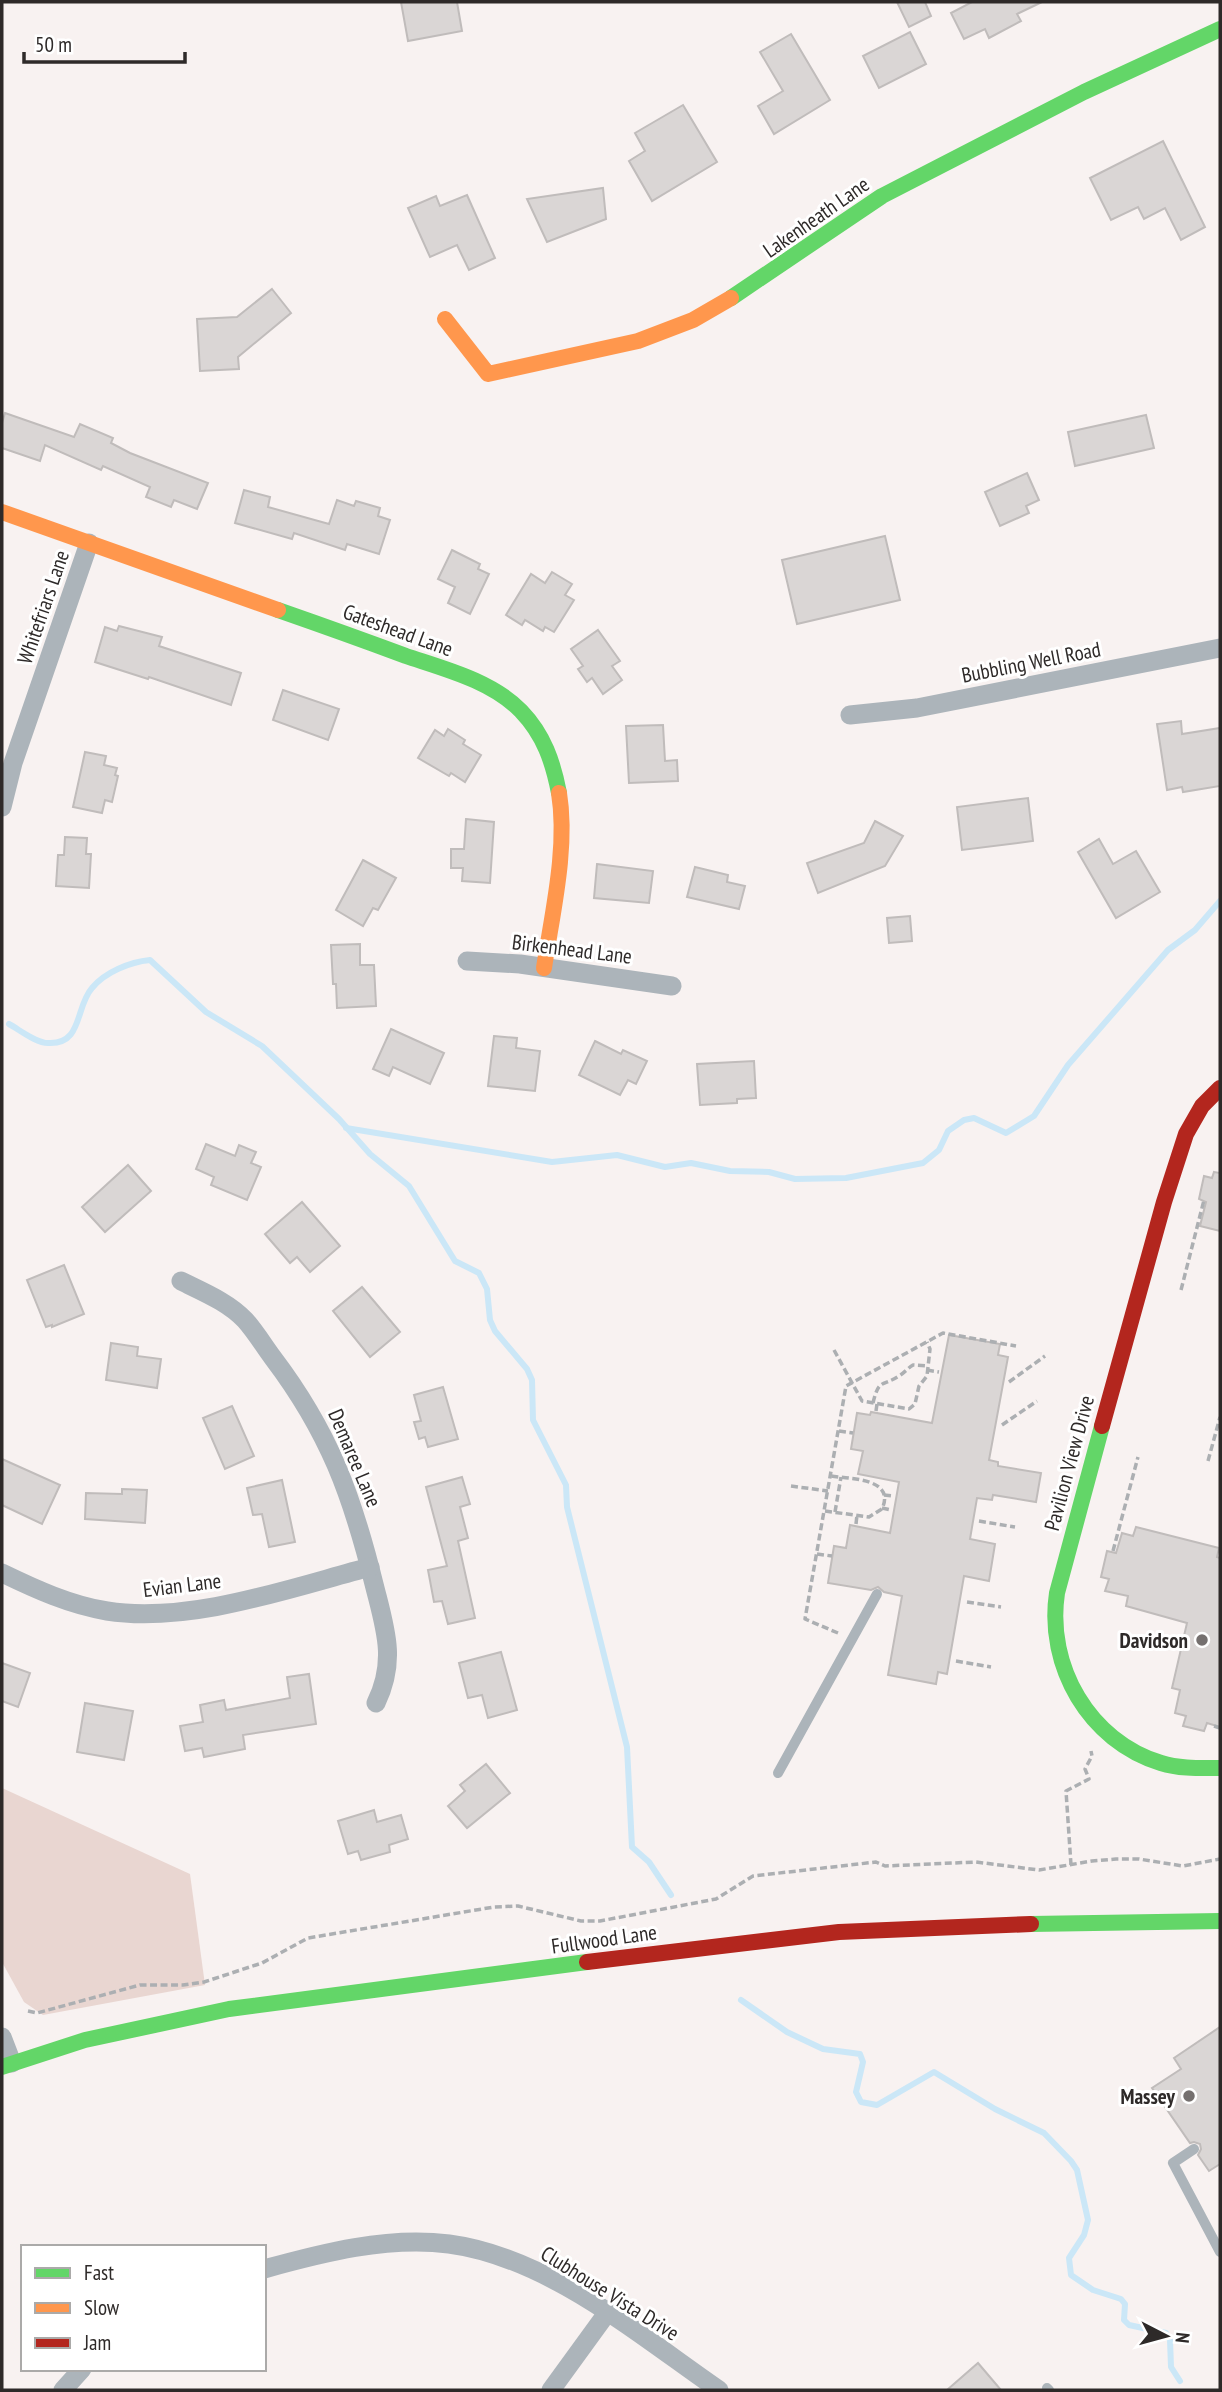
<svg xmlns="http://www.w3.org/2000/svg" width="1222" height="2392" font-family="'PT Sans Narrow',sans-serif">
	<rect width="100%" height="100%" fill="#f8f2f1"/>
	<polygon fill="#e9d6d1" points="2,1788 190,1874 205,1985 43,2015 24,2002 2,1962"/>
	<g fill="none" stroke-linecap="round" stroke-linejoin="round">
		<g stroke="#cbe7f7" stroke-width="6">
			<path d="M 9,1024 C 20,1030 36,1043 48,1043 C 83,1045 75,1007 92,988 C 105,972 130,962 150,960 L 206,1012 L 262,1046 L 339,1119 L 370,1154 L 409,1186 L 455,1261 L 479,1273 L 487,1289 L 490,1320 L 495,1331 L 527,1369 L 532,1380 L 533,1420 L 566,1485 L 567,1507 L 627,1747 L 632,1847 L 649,1862 L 671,1895"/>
			<polyline points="346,1128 552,1162 617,1155 665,1167 691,1163 730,1171 769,1172 795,1179 846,1178 923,1163 939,1150 948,1131 964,1120 974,1118 1006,1133 1034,1116 1068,1065 1168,950 1195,930 1220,901"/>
			<polyline points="741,2000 787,2032 823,2049 860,2054 863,2062 856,2092 861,2102 877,2105 934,2072 995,2109 1044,2133 1071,2161 1077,2170 1088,2220 1084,2235 1069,2258 1071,2275 1093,2290 1121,2299 1125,2304 1124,2320 1129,2325 1166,2333 1170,2340 1171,2367 1180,2381"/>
		</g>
	</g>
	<g fill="#dad6d5" stroke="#c0bcbb" stroke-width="2">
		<polygon points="401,2 457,2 462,31 408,41"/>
		<polygon points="897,2 925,2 931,16 909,27"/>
		<polygon points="972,2 1042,2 1017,14 1021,21 989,38 985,29 964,39 951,13"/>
		<polygon points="910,32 926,64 879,88 863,56"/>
		<polygon points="791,34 830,100 774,134 758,106 783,91 760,52"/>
		<polygon points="683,105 717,162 652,201 629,161 645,151 635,133"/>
		<polygon points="1163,141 1205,227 1181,240 1165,208 1144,219 1138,207 1111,220 1090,178"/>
		<polygon points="603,188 606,219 547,242 527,199"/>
		<polygon points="467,195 495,258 469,270 457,245 430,257 408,208 436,196 440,206"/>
		<polygon points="272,289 291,313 238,357 239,369 200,371 197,319 237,317"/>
		<polygon points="5,413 74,437 80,424 113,438 111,443 130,453 208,483 197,509 174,500 171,507 146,497 150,487 103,466 101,470 45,445 40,461 2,448 2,423"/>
		<polygon points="1146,415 1154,448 1075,466 1068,432"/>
		<polygon points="1027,473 1039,500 1026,506 1029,513 1000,526 985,492"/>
		<polygon points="244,490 270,497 268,507 329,524 337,500 354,506 356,501 380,508 378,516 390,520 379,554 347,544 345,550 294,533 292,539 235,523"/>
		<polygon points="885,536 900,600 797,624 782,560"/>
		<polygon points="452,550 480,564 478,569 489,574 470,614 448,603 455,587 438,579"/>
		<polygon points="552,572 572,584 565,595 574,600 554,632 545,627 543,631 525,620 522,625 506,615 531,574 545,583"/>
		<polygon points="119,626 162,637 159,646 241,673 231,705 149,677 148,679 95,662 105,627 117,631"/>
		<polygon points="598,630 620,661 612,666 622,680 603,694 592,678 587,682 578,669 583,666 571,649"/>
		<polygon points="283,690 339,709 328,740 273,720"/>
		<polygon points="1181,721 1182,734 1220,728 1220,786 1183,792 1182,787 1167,790 1157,724"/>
		<polygon points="663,725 665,761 677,760 678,781 629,783 626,726"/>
		<polygon points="448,729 465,740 463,744 481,755 465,782 451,773 449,776 418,758 435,730 444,736"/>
		<polygon points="85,752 106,756 104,765 117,768 115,775 118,776 112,802 105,800 102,813 73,807"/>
		<polygon points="1028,798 1033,841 962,850 957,807"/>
		<polygon points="466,819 494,822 490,883 462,881 463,868 451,868 451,849 464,849"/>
		<polygon points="875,821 903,836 885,866 818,893 807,863 864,843"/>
		<polygon points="65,837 87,838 86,854 91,854 89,888 56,886 58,855 64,855"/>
		<polygon points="1099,839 1113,864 1136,851 1160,892 1116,918 1078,852"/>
		<polygon points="363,860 396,878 378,910 373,908 363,926 336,910"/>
		<polygon points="597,864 653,871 649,903 594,898"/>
		<polygon points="695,867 728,875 727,882 745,886 739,909 687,897"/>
		<polygon points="910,916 912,941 889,943 887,918"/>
		<polygon points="360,944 360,965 374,965 376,1006 337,1008 336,984 333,984 331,945"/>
		<polygon points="391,1029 444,1053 430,1084 393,1067 389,1076 373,1069"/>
		<polygon points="494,1036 517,1038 516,1048 540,1051 535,1091 488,1086"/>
		<polygon points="595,1041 621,1054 623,1050 647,1061 636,1084 628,1080 620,1095 579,1075"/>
		<polygon points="754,1061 756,1098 737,1099 737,1103 700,1105 697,1064"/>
		<polygon points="206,1144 235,1156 239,1145 256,1152 251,1163 261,1167 247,1200 211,1185 214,1177 196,1169"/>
		<polygon points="128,1165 151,1191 105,1232 82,1207"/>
		<polygon points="1214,1172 1220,1173 1220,1231 1200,1226 1206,1202 1199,1199 1204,1176 1212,1178"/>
		<polygon points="302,1202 340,1246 310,1272 297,1257 290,1263 265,1234"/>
		<polygon points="64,1265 84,1314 52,1327 52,1325 46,1327 27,1280"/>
		<polygon points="362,1287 400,1332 370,1357 333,1311"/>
		<polygon points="949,1335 1000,1344 998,1355 1008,1357 989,1460 998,1462 998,1466 1041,1473 1036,1502 993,1495 992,1500 977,1498 970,1539 995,1544 989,1581 964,1576 947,1674 938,1672 936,1684 888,1675 902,1596 884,1592 878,1587 871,1590 828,1583 834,1546 846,1548 850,1525 890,1533 899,1482 858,1474 863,1451 851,1449 857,1413 870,1415 871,1412 932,1423"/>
		<polygon points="111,1343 138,1347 137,1356 161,1359 157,1388 106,1380"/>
		<polygon points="443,1387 458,1439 428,1447 425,1437 419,1439 414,1422 421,1421 414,1395"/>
		<polygon points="232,1406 254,1456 225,1469 203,1418"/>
		<polygon points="2,1459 60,1485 42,1524 2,1505"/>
		<polygon points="462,1477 470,1504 460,1507 468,1538 458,1541 475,1618 448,1624 442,1601 434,1602 428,1570 447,1566 426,1487"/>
		<polygon points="282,1480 295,1542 269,1547 262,1514 253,1515 247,1488"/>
		<polygon points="122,1489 147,1490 145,1523 85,1519 86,1493 122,1494"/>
		<polygon points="1136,1527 1219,1548 1217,1557 1220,1558 1220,1727 1207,1723 1204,1731 1183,1726 1186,1716 1175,1713 1180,1690 1172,1688 1187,1623 1126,1606 1128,1596 1105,1591 1109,1579 1101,1577 1107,1551 1116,1553 1122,1533 1133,1536"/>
		<polygon points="501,1652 517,1710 488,1718 482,1695 468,1698 459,1663"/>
		<polygon points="2,1663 30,1673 18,1707 2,1701"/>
		<polygon points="309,1674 316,1724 243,1735 245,1749 204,1757 202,1748 185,1751 180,1726 203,1722 200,1705 224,1700 226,1710 290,1698 287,1677"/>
		<polygon points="85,1703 133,1711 124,1760 77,1752"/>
		<polygon points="486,1764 510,1793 467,1828 448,1806 465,1791 460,1785"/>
		<polygon points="374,1810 377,1822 401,1815 408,1839 389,1845 390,1852 361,1860 358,1851 348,1854 338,1821"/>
		<polygon points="1220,2027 1220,2164 1209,2171 1198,2155 1201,2149 1200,2144 1194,2142 1190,2143 1152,2088 1181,2069 1174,2058"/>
		<polygon points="978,2363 1001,2390 947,2390"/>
	</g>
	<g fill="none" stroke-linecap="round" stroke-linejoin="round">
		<g stroke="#acafb2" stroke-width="3.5" stroke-dasharray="7 3.5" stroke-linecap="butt">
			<polyline points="1181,1290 1204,1200"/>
			<polyline points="834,1350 862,1401 909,1409 915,1404 919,1386 927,1376 930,1349 927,1342"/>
			<polyline points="927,1370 939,1372"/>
			<polyline points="1009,1382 1045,1356"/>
			<path d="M 873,1403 C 879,1378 882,1387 899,1376 C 904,1373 908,1368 913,1365 L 927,1366"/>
			<polyline points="876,1411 877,1404"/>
			<polyline points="1002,1425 1037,1401"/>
			<polyline points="839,1431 853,1433"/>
			<polyline points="1208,1461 1220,1417"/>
			<polyline points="791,1486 828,1491"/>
			<polyline points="884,1495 894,1496"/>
			<polyline points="882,1508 891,1510"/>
			<path d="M 825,1511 L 869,1517 L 882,1509 C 896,1478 850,1479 831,1476"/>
			<polyline points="835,1512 841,1477"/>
			<polyline points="979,1521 1015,1527"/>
			<polyline points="856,1524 857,1515"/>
			<polyline points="1113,1551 1138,1457"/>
			<polyline points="817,1554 832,1556"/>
			<polyline points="967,1602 1001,1607"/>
			<polyline points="838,1633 805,1619 846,1386 943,1333 1016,1346"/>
			<polyline points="956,1661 991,1667"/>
			<polyline points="1214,1726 1220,1728"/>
			<polyline points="1071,1865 1066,1791 1089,1779 1085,1769 1092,1756 1091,1751"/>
			<polyline points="28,2011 37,2013 140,1985 183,1985 204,1982 262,1963 308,1938 494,1907 518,1906 581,1921 600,1921 716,1899 753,1876 876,1862 885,1866 976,1862 1039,1870 1092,1861 1116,1859 1139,1859 1183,1866 1220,1859"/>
		</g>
		<g stroke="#acb4ba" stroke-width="10">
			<polyline points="778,1773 877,1594"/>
			<polyline points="1194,2149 1173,2163 1220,2252"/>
			<polyline points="1047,2388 1049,2390"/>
		</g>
		<g stroke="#acb4ba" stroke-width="19">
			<polyline points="850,715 917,708 1220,648"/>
			<polyline points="2,807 13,763 89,543"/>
			<polyline points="467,961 520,964 672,986"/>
			<path d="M 181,1281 C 203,1292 228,1302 245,1320 C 255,1331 264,1346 273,1358 C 329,1432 352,1495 374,1584 C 385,1628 397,1660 376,1703"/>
			<path d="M 2,1573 C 35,1589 70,1605 107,1611 C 190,1624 290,1588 370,1567"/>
			<polyline points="2,2037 12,2063"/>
			<path d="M 264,2269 C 322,2253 387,2236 449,2244 C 548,2257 639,2335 719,2390"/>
			<polyline points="63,2390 82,2369"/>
			<polyline points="551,2390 607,2313"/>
		</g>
		<g stroke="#63d668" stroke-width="16">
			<polyline points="731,298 882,196 1084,92 1220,29"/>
			<path d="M 278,610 C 321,625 363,640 406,656 C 445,669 492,681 521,711 C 544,735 553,762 559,793"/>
			<path d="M 1102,1426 L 1057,1593 C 1046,1666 1089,1741 1161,1763 C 1180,1769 1201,1768 1220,1768"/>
			<polyline points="1031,1924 1220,1921"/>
			<polyline points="2,2067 85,2040 229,2009 587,1962"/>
		</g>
		<g stroke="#ff974d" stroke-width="16">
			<polyline points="445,319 488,374 638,341 693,320 731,298"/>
			<polyline points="2,512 278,610"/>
			<path d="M 544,968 C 552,914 568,848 559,793"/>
		</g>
		<g stroke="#b3261e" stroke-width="16">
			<polyline points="1102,1426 1164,1202 1186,1134 1202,1106 1220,1088"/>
			<polyline points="587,1962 839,1932 1031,1924"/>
		</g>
	</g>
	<g fill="#75706f" stroke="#fff" stroke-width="2.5">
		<circle cx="1202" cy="1640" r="7"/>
		<circle cx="1189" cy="2096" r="7"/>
	</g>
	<g text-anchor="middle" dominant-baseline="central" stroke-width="6" stroke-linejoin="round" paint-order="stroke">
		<g font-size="21" fill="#2e2a29" stroke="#fff">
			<text transform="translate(816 217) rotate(-35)">Lakenheath Lane</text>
			<text transform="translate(43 607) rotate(-71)">Whitefriars Lane</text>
			<text transform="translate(398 630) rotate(20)">Gateshead Lane</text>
			<text transform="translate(1031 662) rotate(-11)">Bubbling Well Road</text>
			<text transform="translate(572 949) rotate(7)">Birkenhead Lane</text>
			<text transform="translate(355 1458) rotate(67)">Demaree Lane</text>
			<text transform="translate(1069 1463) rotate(-75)">Pavilion View Drive</text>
			<text transform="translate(182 1585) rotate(-7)">Evian Lane</text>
			<text transform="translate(604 1939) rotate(-8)">Fullwood Lane</text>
			<text transform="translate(610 2293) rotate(32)">Clubhouse Vista Drive</text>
		</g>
		<g font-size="21" font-weight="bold" fill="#2e2a29" stroke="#fff" text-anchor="end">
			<text x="1188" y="1640">Davidson</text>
			<text x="1175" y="2096">Massey</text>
		</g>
	</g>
	<rect width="1222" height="2392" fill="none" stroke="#2e2a29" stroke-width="7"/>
	<rect x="21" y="2245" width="245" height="126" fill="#ffffff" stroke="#abaaa9" stroke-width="2"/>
	<rect x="35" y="2268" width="35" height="10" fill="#63d668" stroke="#abaaa9" stroke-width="2"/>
	<text x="84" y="2280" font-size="21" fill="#2e2a29">Fast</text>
	<rect x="35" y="2303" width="35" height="10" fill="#ff974d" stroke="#abaaa9" stroke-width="2"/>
	<text x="84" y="2315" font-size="21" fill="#2e2a29">Slow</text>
	<rect x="35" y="2338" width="35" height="10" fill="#b3261e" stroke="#abaaa9" stroke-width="2"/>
	<text x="84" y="2350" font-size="21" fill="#2e2a29">Jam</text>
	<g transform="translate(1166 2336) rotate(96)" stroke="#ffffff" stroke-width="5" paint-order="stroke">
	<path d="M0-5L12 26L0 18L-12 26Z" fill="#2e2a29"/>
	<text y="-10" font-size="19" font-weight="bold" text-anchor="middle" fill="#2e2a29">N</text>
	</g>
	<path d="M24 52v10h161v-10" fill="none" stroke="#2e2a29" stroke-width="3.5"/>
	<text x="35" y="52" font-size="21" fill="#2e2a29" stroke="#ffffff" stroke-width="5" paint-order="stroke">50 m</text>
</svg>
